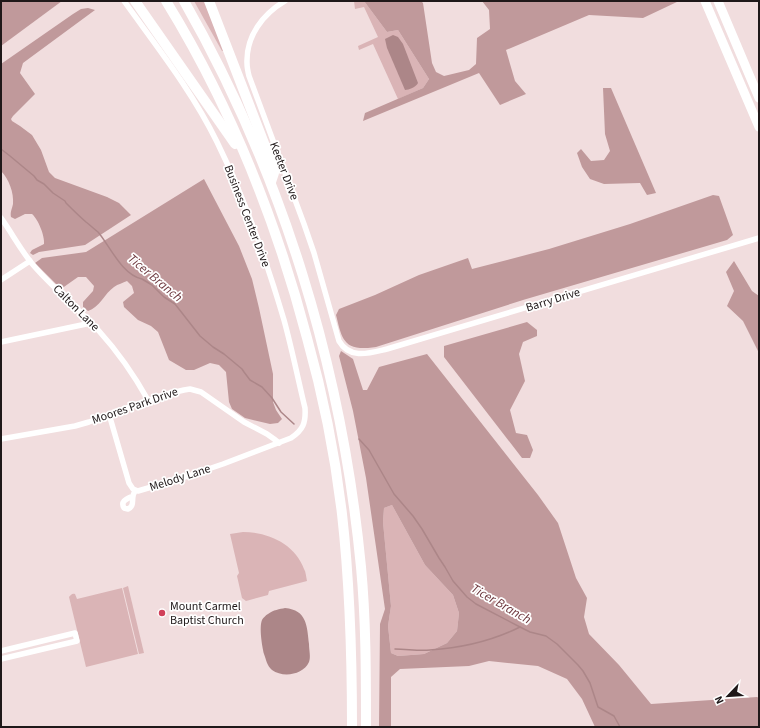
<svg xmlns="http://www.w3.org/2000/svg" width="760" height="728" font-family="'Source Sans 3',sans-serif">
	<rect width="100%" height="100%" fill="#f1ddde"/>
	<g fill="#dab4b6">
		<polygon points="194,1 206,1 224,51 222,51"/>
		<polygon points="354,1 364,1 387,32 398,30 429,79 423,88 398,99 373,44 359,50 358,46 378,37 364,7 355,9"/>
		<polygon points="392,505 425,565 453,595 459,613 457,631 447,643 424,654 398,656 391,653 388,626 391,606 383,522 384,508"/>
		<path d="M 243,532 C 268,532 295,544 304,569 C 306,572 306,577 307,581 L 269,591 L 268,595 L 246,601 L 242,598 L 237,576 L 239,573 L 230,534 Z"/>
		<polygon points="128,586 144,653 139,654 123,588"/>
		<path d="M 122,588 L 138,654 L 86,667 L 69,597 C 71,595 72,593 75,594 L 77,599 Z"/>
	</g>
	<g fill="#c0999b" fill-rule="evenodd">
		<polygon points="1,1 62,1 1,46"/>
		<polygon points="364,1 421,1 423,3 432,63 436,72 444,76 469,70 476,64 477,38 490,29 489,10 482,1 679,1 643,18 589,15 506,50 515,81 526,94 500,105 479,73 363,121 365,113 423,88 429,79 398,30 387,32"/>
		<path d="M 88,8 L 95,10 L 23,63 L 20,73 L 35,94 L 13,116 L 11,119 L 12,121 L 20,126 L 32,135 L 41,150 L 49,172 L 55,178 L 107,197 L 119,203 L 131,215 L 85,245 L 39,252 L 33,255 L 30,253 L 32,250 L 44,244 C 45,236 38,219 32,214 L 25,214 L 15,219 L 11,217 C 10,212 12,209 13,204 C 14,193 9,179 1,171 L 1,64 L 73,14 L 81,9 Z"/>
		<polygon points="603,88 611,88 656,193 647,195 640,183 604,184 590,179 582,167 577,153 581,149 591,161 604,160 610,151 605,134"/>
		<path d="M 204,179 L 239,246 L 252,279 L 259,308 L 273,374 L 273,402 L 276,410 L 282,419 L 278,423 L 270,424 L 245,418 L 232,409 L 229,402 L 226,372 L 219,365 L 210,363 L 194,370 L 186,370 L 169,360 L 158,332 L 151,326 L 138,320 L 124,307 L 123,302 L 134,293 L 132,286 L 127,281 C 123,283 118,284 114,287 C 105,293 99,308 88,311 L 83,307 L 83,302 L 93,291 L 94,286 L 86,277 L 78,277 L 61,289 L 35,263 L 42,258 L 86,252 Z"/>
		<path d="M 713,195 L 719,196 L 733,235 L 727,240 L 523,300 L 376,347 C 371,348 365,348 360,348 C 341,347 340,329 336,315 L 339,309 L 375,295 L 419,275 L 468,258 L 472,269 L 549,249 L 630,224 Z"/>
		<polygon points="734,261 752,291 759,296 759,353 743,321 727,306 734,291 726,272"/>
		<polygon points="527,322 537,330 537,336 523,342 519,354 525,381 510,410 516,433 527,435 533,450 530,458 522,458 444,357 444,346"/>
		<path d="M 341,351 L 353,359 L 363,390 L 367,390 L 379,367 L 427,354 L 538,495 L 558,523 L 576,578 L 587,598 L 584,617 L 589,634 L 619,665 L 651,704 L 757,697 L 759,698 L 759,727 L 595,727 L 582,699 L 567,679 L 538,666 L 489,661 L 469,666 L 400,669 L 391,677 L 391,727 L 379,727 L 380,624 L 385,609 L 366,478 L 353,411 L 339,356 ZM 392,505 L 425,565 L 453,595 L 459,613 L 457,631 L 447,643 L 424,654 L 398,656 L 391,653 L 388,626 L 391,606 L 383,522 L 384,508 Z"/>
	</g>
	<g fill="#ac8688">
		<path d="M 393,35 L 398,37 L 403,44 L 418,83 C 416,87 409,90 405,90 L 387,48 L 385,39 Z"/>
		<path d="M 285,608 C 307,610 307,626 309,644 C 309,650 311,657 309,662 C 303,675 283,678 272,670 C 267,666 266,659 264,654 C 262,646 259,627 262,620 C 263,618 266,615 268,614 C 273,610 280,609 285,608 Z"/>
	</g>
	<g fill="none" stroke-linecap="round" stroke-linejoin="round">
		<g stroke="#ac8688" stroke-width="1.5">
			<path d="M 1,149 L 10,156 L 34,176 L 37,180 L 44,184 L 53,193 L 65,201 L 66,203 C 72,209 79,216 86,222 C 90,225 94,229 98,232 C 110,246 122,275 142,279 L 152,285 L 164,297 L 175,304 L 200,336 L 213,347 L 224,354 L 242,369 L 244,372 L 250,380 L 262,387 L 272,398 L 281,412 L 294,424"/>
			<polyline points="359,439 369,450 394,494 413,516 422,529 439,558 445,567 453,581 467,597 476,604 520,627 530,632 546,636 557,644 578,665 583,671 590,683 598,707 614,716 620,727"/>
			<path d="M 395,649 C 407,649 418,651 430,650 C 461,648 492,641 520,627"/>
		</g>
		<g stroke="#fff" stroke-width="5.5">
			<path d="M 285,1 C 263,14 246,36 247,63 C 247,67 248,72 249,76 L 304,224 L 314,253 L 339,341 C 350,360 370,353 387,349 L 759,238"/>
			<path d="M 1,218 C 12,233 21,251 34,266 C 54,289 78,308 99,331 C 118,352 134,375 148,400"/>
			<polyline points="1,280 30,261"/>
			<polyline points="1,342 91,323"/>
			<path d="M 109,414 L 129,483 L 133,489 L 138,491 L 182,478 L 223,464 L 291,438 C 303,430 306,423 305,408 C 298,379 292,349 284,320 C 266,259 245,199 217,142 C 192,91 157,47 124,1"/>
			<polyline points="1,439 75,426 89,422 126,408 167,394 184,390 190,389 201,392 244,422 267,434 274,439 279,443"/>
			<path d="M 133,496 C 127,499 120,501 124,508 L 128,509 C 134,506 132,502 133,496 C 133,495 135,491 135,491"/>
			<polyline points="1,651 75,633 77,641 1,659"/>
		</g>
		<g stroke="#fff" stroke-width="9">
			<polyline points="705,1 759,127"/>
			<polyline points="718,1 759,98"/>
		</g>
		<g stroke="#fff" stroke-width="10">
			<polyline points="135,1 235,144"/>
			<path d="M 166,1 C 230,105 276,220 307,338 C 323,395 335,454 342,514 C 350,585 352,655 352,727"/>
			<path d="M 184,1 C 283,174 342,369 361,567 C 366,620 366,674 366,727"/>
			<polyline points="209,1 274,169 274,173 271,182"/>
		</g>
	</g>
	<circle fill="#d1405a" stroke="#fff" stroke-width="1.5" cx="162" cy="613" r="4"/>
	<g text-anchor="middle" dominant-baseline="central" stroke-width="3.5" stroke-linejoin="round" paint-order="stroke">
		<g font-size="12" fill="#1f1819" stroke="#fff">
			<text transform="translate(284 171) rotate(69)">Keeter Drive</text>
			<text transform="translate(247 216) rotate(69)">Business Center Drive</text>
			<text transform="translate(553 300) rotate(-17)">Barry Drive</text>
			<text transform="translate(76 308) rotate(45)">Calton Lane</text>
			<text transform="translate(135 406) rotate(-19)">Moores Park Drive</text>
			<text transform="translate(180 478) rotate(-18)">Melody Lane</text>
		</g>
		<g font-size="12" fill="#1f1819" stroke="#fff" text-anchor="start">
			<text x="170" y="606">Mount Carmel<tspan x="170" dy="14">Baptist Church</tspan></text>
		</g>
		<g font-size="13" font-style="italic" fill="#6d373d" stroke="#fff">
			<text transform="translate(155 278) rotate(40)">Ticer Branch</text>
			<text transform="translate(501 604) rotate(30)">Ticer Branch</text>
		</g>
	</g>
	<rect width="760" height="728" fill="none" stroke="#1f1819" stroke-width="4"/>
	<g transform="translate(728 696) rotate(245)" stroke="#ffffff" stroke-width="3" paint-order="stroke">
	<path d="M0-3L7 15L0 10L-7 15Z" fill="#1f1819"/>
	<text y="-6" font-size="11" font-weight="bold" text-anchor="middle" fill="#1f1819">N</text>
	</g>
</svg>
